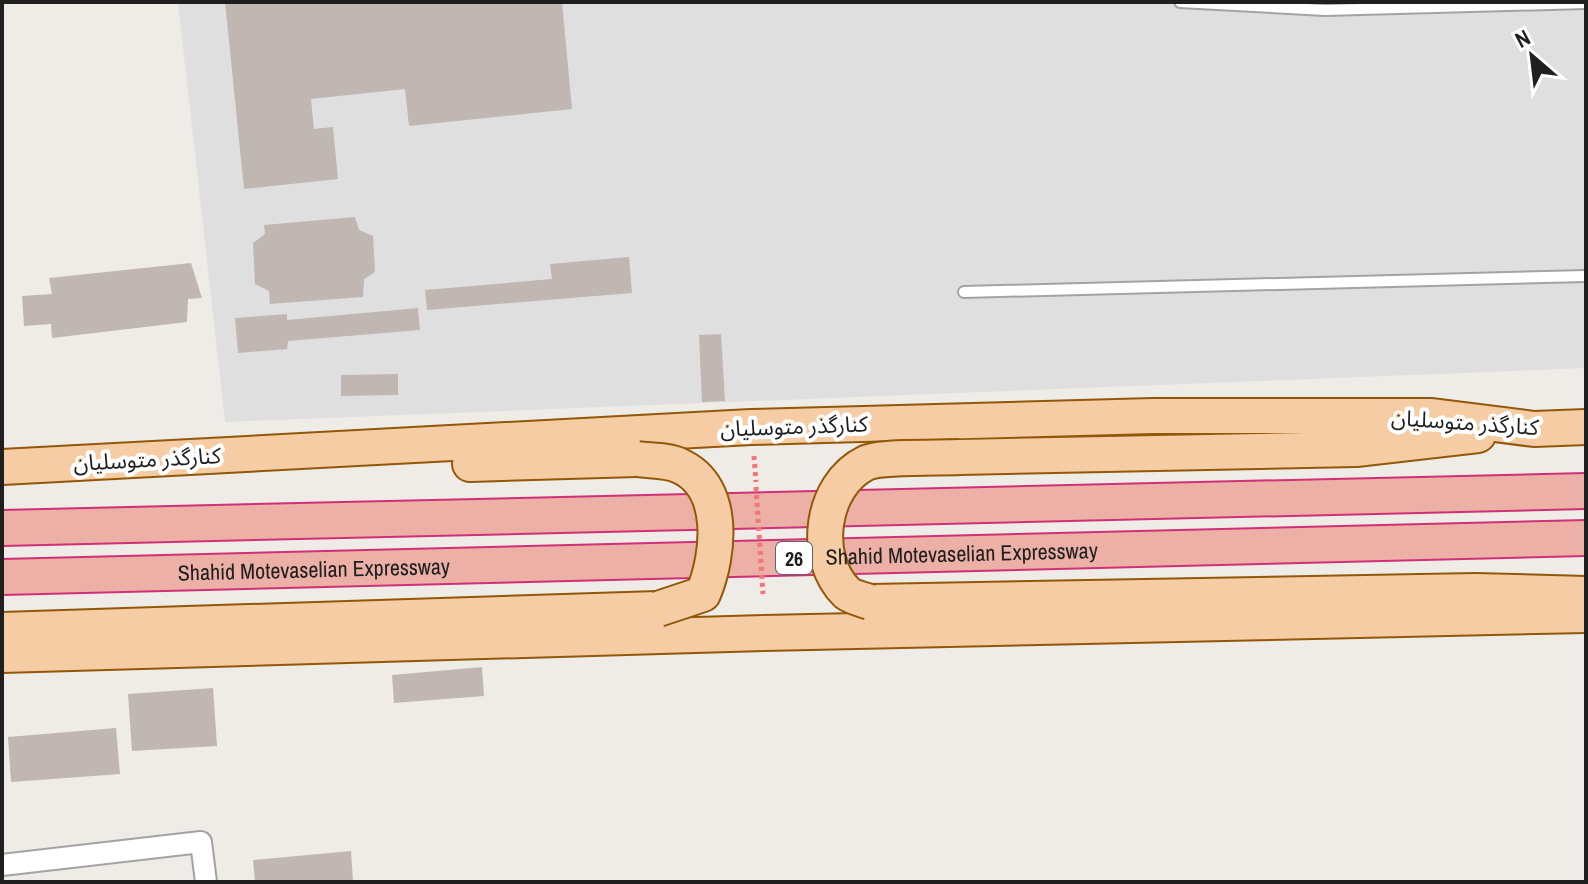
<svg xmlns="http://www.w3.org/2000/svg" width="1588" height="884" font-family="'Archivo Narrow','Noto Sans Arabic',sans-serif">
	<rect width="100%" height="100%" fill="#efebe6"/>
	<polygon fill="#dfdfdf" points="178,2 1586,2 1586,368 225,422"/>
	<g fill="#c0b7b3">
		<polygon points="225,2 562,2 572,109 409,126 405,89 311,99 314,129 333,127 338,179 244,189"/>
		<polygon points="355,217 359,230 373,236 375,272 364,279 363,297 270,304 269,291 255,284 253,243 265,234 264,225"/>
		<polygon points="629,257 632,293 427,310 425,290 552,279 550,264"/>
		<polygon points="191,263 202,298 188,299 187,322 52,338 51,324 24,326 22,296 52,294 49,278"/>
		<polygon points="418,308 420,330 288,341 287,349 238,353 235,318 287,314 287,320"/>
		<polygon points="721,334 725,401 702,402 699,335"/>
		<polygon points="398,374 398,395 341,396 341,375"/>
		<polygon points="482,667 484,696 394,703 392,675"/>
		<polygon points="213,688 217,746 132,751 128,694"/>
		<polygon points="116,728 120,774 11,782 8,737"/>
		<polygon points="351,851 353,882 255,882 253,860"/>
	</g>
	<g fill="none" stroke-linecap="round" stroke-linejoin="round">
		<g stroke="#a3a3a3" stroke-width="14">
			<g id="service">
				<polyline points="1180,2 1325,10 1586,3"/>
				<polyline points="964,292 1586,276"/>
			</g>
		</g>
		<g stroke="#a3a3a3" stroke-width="24">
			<polyline id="minor" points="2,865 201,842 206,882"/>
		</g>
		<g stroke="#915809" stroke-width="38">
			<g id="primary">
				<polyline points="960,457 1356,449 1478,435"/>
				<polyline points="470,464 637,459"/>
				<polyline points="2,467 751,427 1153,416 1432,416 1534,429 1586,427"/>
				<polyline points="870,602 1475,591 1586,594"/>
				<polyline points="2,630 658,609"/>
				<polyline points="2,655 764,633 1586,615"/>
			</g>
		</g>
		<g stroke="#d03075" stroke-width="38">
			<g id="trunk">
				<polyline points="2,528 1586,491"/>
				<path id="s1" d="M 2,577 L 1586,538"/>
			</g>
		</g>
		<polyline stroke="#f17775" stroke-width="5" stroke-dasharray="4 4" stroke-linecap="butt" points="754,456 756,482"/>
		<use href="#service" stroke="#fff" stroke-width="10"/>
		<use href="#minor" stroke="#fff" stroke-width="20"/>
		<use href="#primary" stroke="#f6cca4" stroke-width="34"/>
		<use href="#trunk" stroke="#ecb0a6" stroke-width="34"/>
		<g stroke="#915809" stroke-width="38" stroke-linecap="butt">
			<g id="primary-bridge">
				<path d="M 637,459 C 650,461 668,460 680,466 C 727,487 719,556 703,594 L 658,609"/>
				<path d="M 870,602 C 864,600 852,597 847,593 C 811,558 821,485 866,463 C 881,456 940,458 960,457"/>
			</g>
		</g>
		<polyline stroke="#f17775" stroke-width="5" stroke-dasharray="4 4" stroke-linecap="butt" points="756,487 763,594"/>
		<use href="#primary-bridge" stroke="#f6cca4" stroke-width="34"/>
	</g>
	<g text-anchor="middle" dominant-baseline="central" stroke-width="8" stroke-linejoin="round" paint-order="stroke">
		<rect fill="#fff" stroke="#626262" stroke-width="2" x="776" y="542" width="36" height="32" rx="6"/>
		<g font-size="20" font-weight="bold" fill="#1f1f1f">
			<text x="794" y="558">26</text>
		</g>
		<g font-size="22" fill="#1f1f1f" stroke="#fff">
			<text transform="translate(1465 422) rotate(4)">کنارگذر متوسلیان</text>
			<text transform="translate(794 426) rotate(-2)">کنارگذر متوسلیان</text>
			<text transform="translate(147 459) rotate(-3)">کنارگذر متوسلیان</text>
			<text stroke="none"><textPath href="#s1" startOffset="960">Shahid Motevaselian Expressway</textPath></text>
			<text stroke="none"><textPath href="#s1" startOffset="312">Shahid Motevaselian Expressway</textPath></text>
		</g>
	</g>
	<rect width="1588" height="884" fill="none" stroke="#1f1f1f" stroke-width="8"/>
	<g transform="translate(1532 56) rotate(332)" stroke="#ffffff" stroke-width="6" paint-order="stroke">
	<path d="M0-6L14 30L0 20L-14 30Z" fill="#1f1f1f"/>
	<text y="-12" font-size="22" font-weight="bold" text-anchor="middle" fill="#1f1f1f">N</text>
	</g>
</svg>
